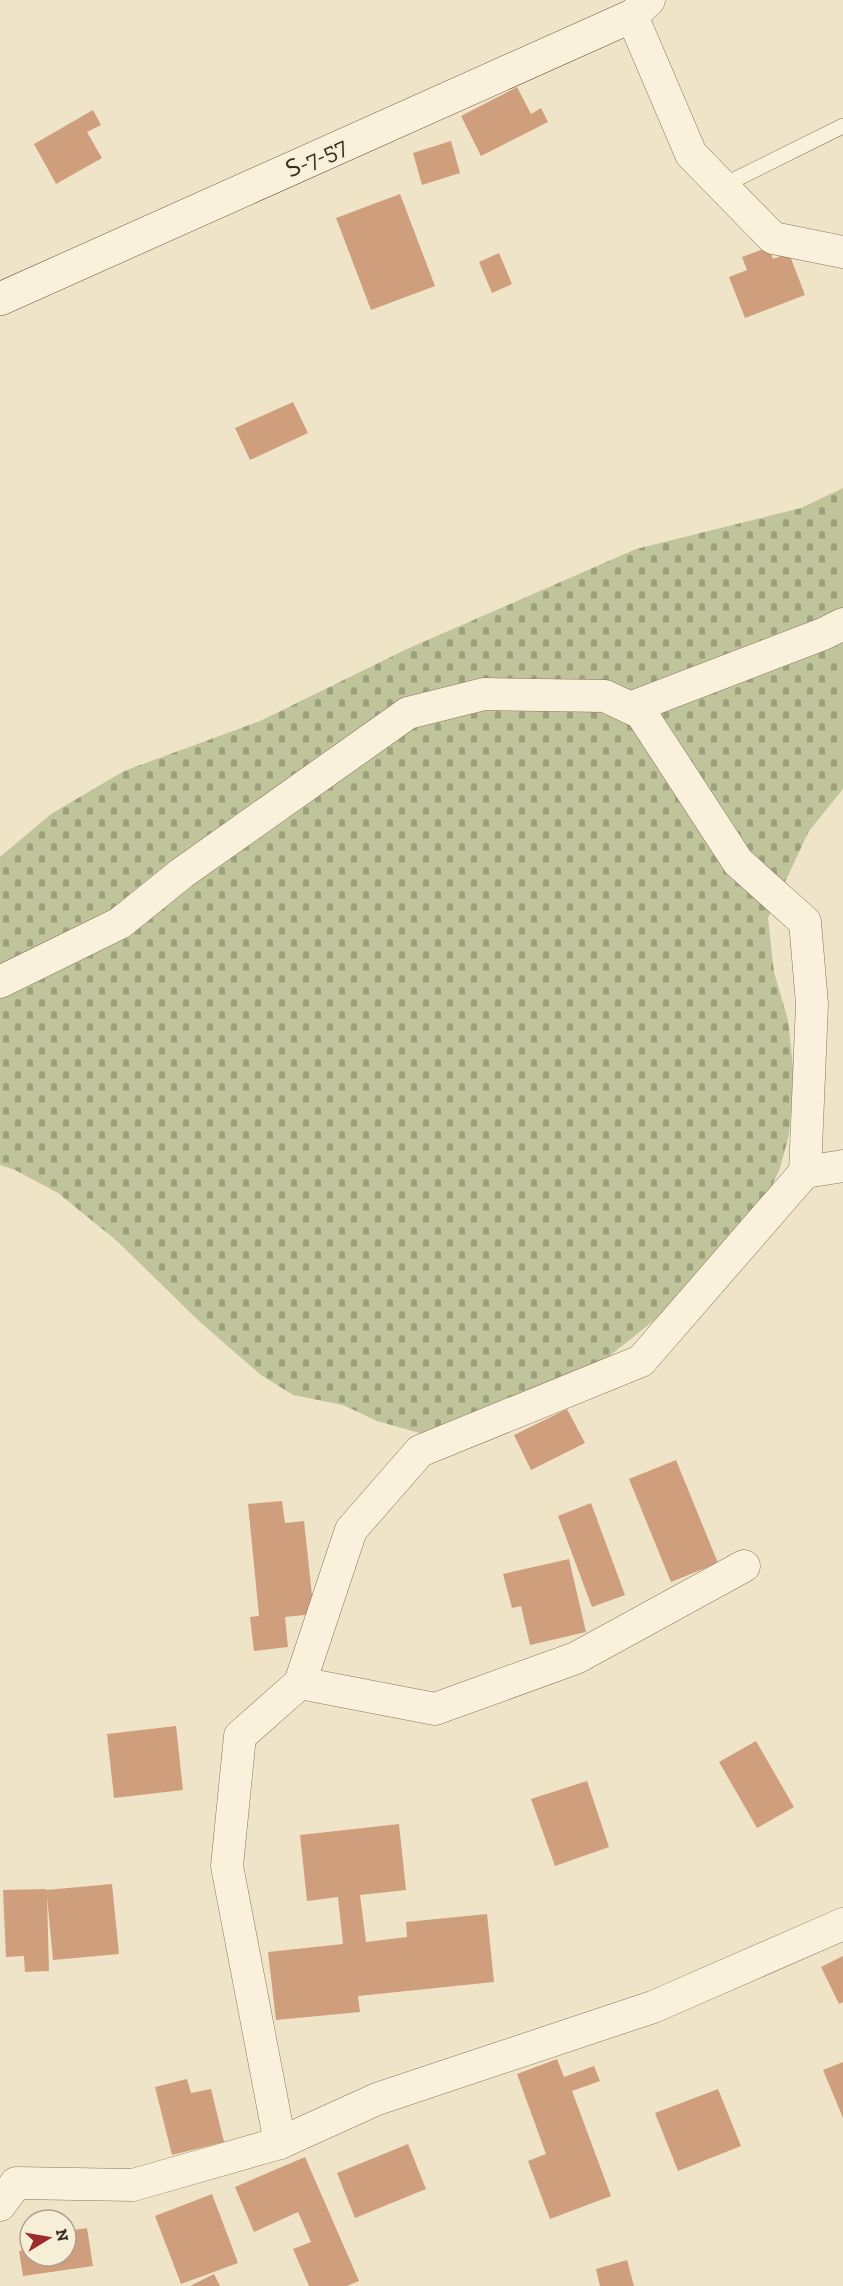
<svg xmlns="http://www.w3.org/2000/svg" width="843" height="2286" font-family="'Zilla Slab','Noto Sans Armenian',serif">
	<defs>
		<pattern id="cemetery-stones" width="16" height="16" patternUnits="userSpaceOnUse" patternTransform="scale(1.5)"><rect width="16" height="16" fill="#bfc49a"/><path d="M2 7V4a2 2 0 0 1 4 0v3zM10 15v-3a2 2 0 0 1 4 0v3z" fill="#9ca07d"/></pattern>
	</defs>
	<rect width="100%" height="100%" fill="#f0e4c8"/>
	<polygon fill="url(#cemetery-stones)" points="843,488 843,789 809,831 768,918 774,972 788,1020 794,1076 789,1135 779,1171 758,1213 671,1307 603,1361 423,1434 377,1421 343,1405 293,1395 261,1375 200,1322 117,1241 58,1193 15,1170 0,1165 0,857 51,814 124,771 260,721 407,649 636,549 801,508"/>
	<g fill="#cf9f7d">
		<polygon points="517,87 531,114 541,108 548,122 481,156 461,116"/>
		<polygon points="93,110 101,125 87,132 102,158 56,184 34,144"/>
		<polygon points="451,141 460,173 422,185 413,153"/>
		<polygon points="400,194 435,286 371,310 336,218"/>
		<polygon points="769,247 773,259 789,253 805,295 745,318 729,277 747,270 742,257"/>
		<polygon points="499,253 512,284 492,293 479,262"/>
		<polygon points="293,402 308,433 250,460 235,428"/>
		<polygon points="567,1409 585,1443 531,1470 514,1435"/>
		<polygon points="676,1460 718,1563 671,1582 629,1479"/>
		<polygon points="282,1501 285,1523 304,1521 314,1614 285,1617 288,1647 254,1651 250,1617 259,1616 248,1504"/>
		<polygon points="591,1503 625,1595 592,1607 558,1516"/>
		<polygon points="569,1559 586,1632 530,1645 521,1606 512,1608 503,1574"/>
		<polygon points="176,1726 183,1790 114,1798 107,1734"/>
		<polygon points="756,1741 794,1807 757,1828 719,1762"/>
		<polygon points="587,1781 609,1847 555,1866 531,1799"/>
		<polygon points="399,1824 406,1890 360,1895 366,1942 407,1937 406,1922 487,1914 494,1982 358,1996 360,2012 276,2020 268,1952 343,1944 338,1897 307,1901 300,1835"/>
		<polygon points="112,1884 119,1954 53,1960 47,1896 49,1971 25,1972 24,1956 6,1957 3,1890 46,1889 46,1890"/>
		<polygon points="843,1956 843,2002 839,2004 821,1967"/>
		<polygon points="557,2059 564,2077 594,2066 600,2081 572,2091 611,2196 550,2219 528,2161 546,2154 517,2074"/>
		<polygon points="843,2062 843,2118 823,2070"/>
		<polygon points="187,2079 191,2093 211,2089 224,2142 172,2155 155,2087"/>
		<polygon points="718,2089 741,2146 678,2171 655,2113"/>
		<polygon points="408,2144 426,2189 355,2218 337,2173"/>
		<polygon points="305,2157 359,2281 347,2286 309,2286 293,2249 311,2242 298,2212 254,2232 235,2187"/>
		<polygon points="212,2194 238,2263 181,2284 155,2216"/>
		<polygon points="87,2228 93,2266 23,2276 19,2251 30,2249 30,2256 66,2256 66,2231"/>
		<polygon points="627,2260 634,2286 600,2286 596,2269"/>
		<polygon points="214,2274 220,2286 190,2286"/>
	</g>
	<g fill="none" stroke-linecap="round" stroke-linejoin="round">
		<g stroke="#8d765c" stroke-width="16">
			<polyline id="lane" points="722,186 843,126"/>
		</g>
		<g stroke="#8d765c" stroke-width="33">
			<g id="street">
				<polyline points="649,0 632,16 691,154 773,238 843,252"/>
				<polyline points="630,708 823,634 843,624"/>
				<polyline points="0,982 120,923 182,873 408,713 484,694 605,696 641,713 738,862 805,922 812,1004 805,1172 641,1361 420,1451 351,1530 300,1683"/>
				<polyline points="805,1172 843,1166"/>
				<polyline points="280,2143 227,1866 240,1736 300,1683 435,1709 576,1658 744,1566"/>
				<polyline points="0,2205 16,2183 133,2185 280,2143 377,2099 653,2007 843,1924"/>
			</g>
		</g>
		<g stroke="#6f573f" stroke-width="34">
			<polyline id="secondary" points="0,299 632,16"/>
		</g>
		<use href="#lane" stroke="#faf1dc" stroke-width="15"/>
		<use href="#street" stroke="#faf1dc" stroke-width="32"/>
		<use href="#secondary" stroke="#faf1dc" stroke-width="33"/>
	</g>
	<g text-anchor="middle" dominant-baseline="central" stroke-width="4.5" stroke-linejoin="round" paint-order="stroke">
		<g font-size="24" fill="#3d2e20" stroke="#f7eed8">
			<text transform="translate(316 157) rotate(-24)">Տ-7-57</text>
		</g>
	</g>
	<g transform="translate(48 2238) rotate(79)"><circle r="28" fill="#f7eed8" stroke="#ada18e" stroke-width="1.5"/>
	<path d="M0-4.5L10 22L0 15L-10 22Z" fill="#9e2a2b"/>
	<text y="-9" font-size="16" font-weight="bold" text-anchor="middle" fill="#3d2e20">N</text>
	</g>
</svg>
